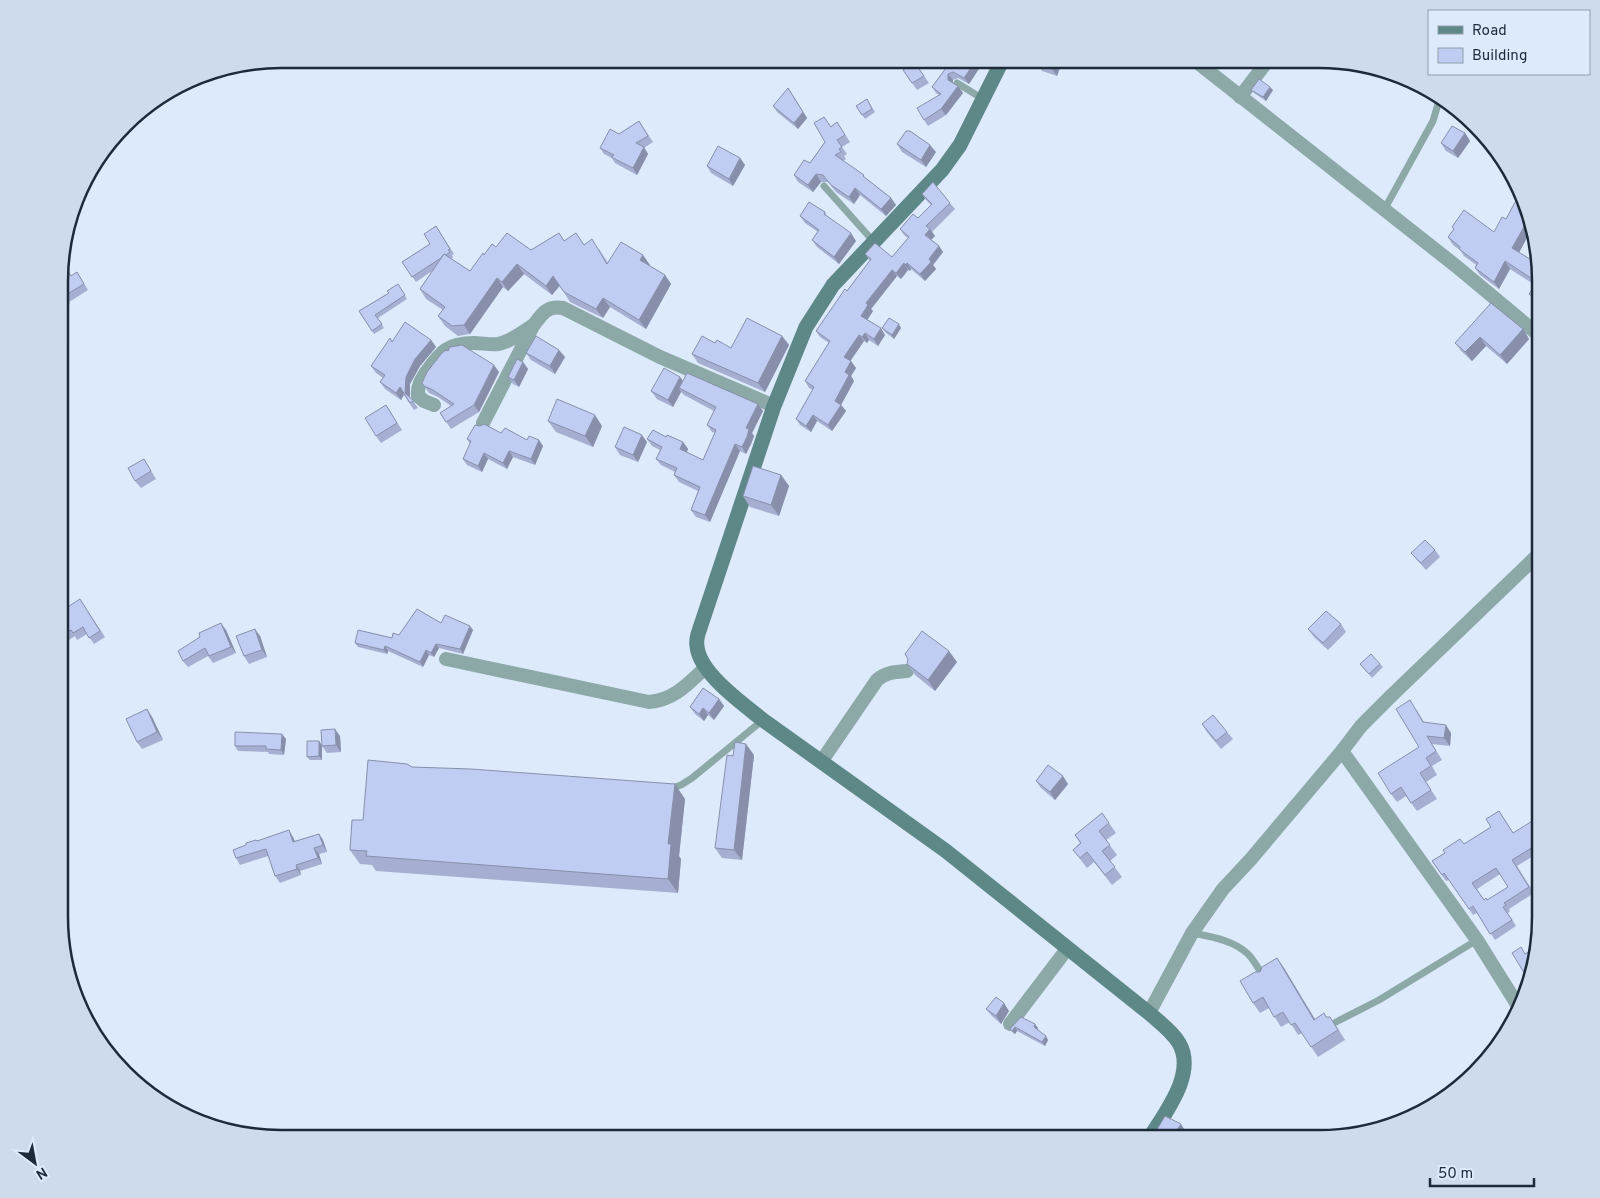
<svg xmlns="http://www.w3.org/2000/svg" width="1600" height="1198" font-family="Overpass,sans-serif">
	<rect width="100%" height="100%" fill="#dceafb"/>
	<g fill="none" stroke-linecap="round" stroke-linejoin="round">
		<g stroke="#8ca8a7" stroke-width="7">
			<polyline points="957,83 983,99"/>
			<polyline points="824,186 874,242"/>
			<polyline points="1384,210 1433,121 1438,104 1436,95"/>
			<polyline points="669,789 681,785 692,778 763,720"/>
			<path d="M 1192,933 C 1212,937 1233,940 1248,954 C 1254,960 1259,970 1264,977"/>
			<polyline points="1336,1022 1379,1000 1477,940"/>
		</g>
		<g stroke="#8ca8a7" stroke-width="14">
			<polyline points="1193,59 1456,266 1541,337"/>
			<polyline points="1240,97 1269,59"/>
			<path d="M 434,405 L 424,401 L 418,396 C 417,386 421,380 427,371 C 441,351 448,343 474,343 C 482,343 490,345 498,344 C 510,342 521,333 532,326"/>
			<path d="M 483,423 L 533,326 C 542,314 547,305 563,308 L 660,357 L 774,406"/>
			<path d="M 446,659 L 649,702 C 674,700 688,684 705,668"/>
			<polyline points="1342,751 1361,726 1391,696 1541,552"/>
			<path d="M 821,762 L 877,680 C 886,672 895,672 907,671"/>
			<polyline points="1149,1013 1192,933 1223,889 1251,859 1342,751 1477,940 1520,1009"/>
			<polyline points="1010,1024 1067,949"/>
		</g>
		<path stroke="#5e8887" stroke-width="15" d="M 1003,59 L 960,145 L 942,170 L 833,285 L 806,327 L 774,406 L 698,634 C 697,638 696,642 697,646 C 699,673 743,704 763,720 L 946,851 L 1149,1013 C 1159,1022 1172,1031 1179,1043 C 1197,1074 1164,1114 1149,1139"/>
	</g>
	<g fill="#a6afd1" fill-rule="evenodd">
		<polygon points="1038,59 1060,59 1062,62 1057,76 1042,71 1037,63"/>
		<polygon points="1274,59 1292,59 1286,68 1277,62"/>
		<polygon points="915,63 929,83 917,90 903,70"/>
		<polygon points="982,64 969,84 958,78 953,80 953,83 958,86 963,93 946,115 928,126 924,120 939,95 936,93 932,87 946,68"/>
		<polygon points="1251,90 1273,90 1266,101 1254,93"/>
		<polygon points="792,94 807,118 798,129 777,112 773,106"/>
		<polygon points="867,99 875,112 865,119 856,106"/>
		<polygon points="639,121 653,142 644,148 648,154 637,175 615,163 612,158 604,154 600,148 619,134"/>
		<polygon points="837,122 850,142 842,147 847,154 844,156 846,159 843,161 891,198 896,205 886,216 860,195 854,204 836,192 828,182 821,182 813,192 798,182 794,175 810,163 825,142 831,126"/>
		<polygon points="1465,133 1470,141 1458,158 1446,151 1441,143"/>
		<polygon points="897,144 936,152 926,167 902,152"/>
		<polygon points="740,158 745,165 733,186 711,173 707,166"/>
		<polygon points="922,194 950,203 955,209 932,232 935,236 931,240 939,246 943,252 933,265 936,269 925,281 911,269 910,271 908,270 901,279 897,276 871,309 873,311 867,320 885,335 878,346 869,340 867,343 864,341 850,361 856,368 851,376 854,381 841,405 846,411 832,431 817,421 811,432 800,425 796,419 813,390 809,388 805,381 829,343 820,337 816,331 870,261 865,254 892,257 908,238 904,235 900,229 918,218 931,205 926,200"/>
		<polygon points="1521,194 1530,232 1519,253 1541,280 1541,306 1534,301 1529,294 1535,285 1510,269 1499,289 1480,275 1475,268 1476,265 1464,256 1460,250 1453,245 1448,237 1454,229 1452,227 1494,232 1506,219"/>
		<polygon points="825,212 827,216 856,241 839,264 817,247 812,240 818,232 805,223 800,216"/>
		<polygon points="436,226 454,254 452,255 453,257 451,259 470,271 484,255 496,247 531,250 559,233 564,240 584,244 599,249 608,263 643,255 649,265 665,275 671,284 646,329 610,307 603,318 570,302 560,286 552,295 524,274 508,291 503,287 470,334 458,336 445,326 438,316 443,310 426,299 420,289 432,271 416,282 402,262 430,244"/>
		<polygon points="61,267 72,276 77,272 88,290 69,302 70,304 61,309"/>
		<polygon points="398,284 407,299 378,318 384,328 374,334 359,311 389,293"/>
		<polygon points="882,328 901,328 894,339 885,332"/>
		<polygon points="1523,329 1529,339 1507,364 1486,346 1472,361 1462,352 1455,343"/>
		<polygon points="782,336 789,345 765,392 698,363 692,354 715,343 731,348"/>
		<polygon points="431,340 436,347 420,366 410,384 410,397 418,408 414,410 404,395 401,400 385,389 380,382 383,378 376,373 371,366 392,341"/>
		<polygon points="526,353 565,357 555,374 531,360"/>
		<polygon points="523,362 528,369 519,387 513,384 508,377"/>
		<polygon points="499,372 479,412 451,429 440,413 451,406 438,397 429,393 422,383"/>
		<polygon points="680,377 683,381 758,404 763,411 752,433 754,436 751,444 746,454 740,451 710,522 696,517 691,510 698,491 679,482 674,475 675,472 661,465 656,459 660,450 652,446 647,439 666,437 683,442 688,449 687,452 703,460 715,433 712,432 707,425 714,411 684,395 681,392 673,407 657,399 651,391"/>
		<polygon points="386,405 402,430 381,443 376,436"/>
		<polygon points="548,421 602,426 593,447 556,432"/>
		<polygon points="501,433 527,440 539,440 543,446 535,465 513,457 507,469 488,459 482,472 467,465 463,459 470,444 467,439"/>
		<polygon points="647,442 638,462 620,455 615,447"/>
		<polygon points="144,459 156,479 141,488 135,481"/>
		<polygon points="781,475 789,486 779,516 750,507 743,496"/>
		<polygon points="1435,550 1440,557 1426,570 1417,560 1411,553"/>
		<polygon points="80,599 105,637 94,644 87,634 77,640 75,636 60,646 60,612"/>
		<polygon points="441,623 473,630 463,654 439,648 434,657 429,655 423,667 388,651 387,654 358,647 355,643 392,638"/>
		<polygon points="1341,624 1346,632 1328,650 1314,637 1308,629"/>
		<polygon points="226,630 236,653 213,663 208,656 188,667 183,661"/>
		<polygon points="260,636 267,657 249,664 244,656"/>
		<polygon points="957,662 935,691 915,675 907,664"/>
		<polygon points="1360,664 1380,664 1383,667 1372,678"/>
		<polygon points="719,699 724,706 714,720 708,715 704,721 695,714 690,707"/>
		<polygon points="147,709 152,717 163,740 142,749 137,742"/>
		<polygon points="1416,709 1424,722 1451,733 1450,746 1432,744 1442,760 1432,766 1437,775 1426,782 1437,799 1417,811 1406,796 1397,802 1391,794 1419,747"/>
		<polygon points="1202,724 1227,732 1233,739 1221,749 1207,732"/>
		<polygon points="340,736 341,752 327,753 322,746"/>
		<polygon points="286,739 284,755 269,754 268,752 238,751 235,746"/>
		<polygon points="322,745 322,760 310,760 307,757"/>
		<polygon points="754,755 742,860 722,858 715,848"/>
		<polygon points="412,767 685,799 679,856 681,859 678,893 376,871 372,865 360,864 350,850 363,820"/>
		<polygon points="1036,781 1068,784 1055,800 1041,788"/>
		<path d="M 1499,811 L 1513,833 L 1536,824 L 1541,821 L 1541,851 L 1517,866 L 1534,893 L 1509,909 L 1510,911 L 1508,913 L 1516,926 L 1495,940 L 1477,913 L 1473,915 L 1449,880 L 1446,881 L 1432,861 L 1445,853 L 1464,844 L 1491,827 ZM 1500,874 L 1508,887 L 1487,900 L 1484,900 L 1477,889 Z"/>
		<polygon points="1109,823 1116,833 1106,840 1117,855 1110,861 1122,877 1112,885 1094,862 1087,868 1073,850 1080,843 1075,835"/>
		<polygon points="319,834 323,840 327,852 319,854 322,864 300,871 301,875 280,883 275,876 268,856 240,865 236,858 257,841 293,837 295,841"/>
		<polygon points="1277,958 1284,968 1315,1019 1326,1017 1337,1027 1345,1040 1318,1057 1302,1033 1298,1035 1290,1022 1281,1027 1269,1008 1260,1013 1253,1003 1260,972"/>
		<polygon points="986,1009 1009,1011 1001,1024 992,1016"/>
		<polygon points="1021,1017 1038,1028 1037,1030 1048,1040 1045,1046 1017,1031 1015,1034 1012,1032 1010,1029"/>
	</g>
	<g fill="#878faa">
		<polygon points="977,59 979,59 982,64 969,84 964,78"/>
		<polygon points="1055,59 1060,59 1062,62 1057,76 1052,69"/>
		<polygon points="1287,59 1292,59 1286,68 1283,65"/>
		<polygon points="948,74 953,80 953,86 948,80"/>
		<polygon points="958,86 963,93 946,115 941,109"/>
		<polygon points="1270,87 1273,90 1266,101 1263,97"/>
		<polygon points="788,88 807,118 798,129 794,123"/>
		<polygon points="1465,133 1470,141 1458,158 1453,151"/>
		<polygon points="930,145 936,152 926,167 921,160"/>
		<polygon points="644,147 648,154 637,175 633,168"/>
		<polygon points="740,158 745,165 733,186 729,179"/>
		<polygon points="816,174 821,182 813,192 808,185"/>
		<polygon points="855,188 860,195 854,204 849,197"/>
		<polygon points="891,198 896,205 886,216 881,209"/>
		<polygon points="1525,225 1530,232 1517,256 1512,248"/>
		<polygon points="930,229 935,236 930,241 925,235"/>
		<polygon points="851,233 856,241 839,264 834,257"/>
		<polygon points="939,246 943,252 933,265 929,259"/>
		<polygon points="643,255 650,265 647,269 640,260"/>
		<polygon points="1505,261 1510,269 1499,289 1494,282"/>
		<polygon points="931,262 936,269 925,281 920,274"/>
		<polygon points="904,263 908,270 901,279 896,273"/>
		<polygon points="907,263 911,269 910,271 905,265"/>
		<polygon points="517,264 524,274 508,291 502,282"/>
		<polygon points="892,270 897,276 871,309 873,311 866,322 861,316 866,303"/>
		<polygon points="665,275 671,284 646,329 639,320"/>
		<polygon points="553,276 560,285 552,295 546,286"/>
		<polygon points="497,278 503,287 470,334 464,325"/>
		<polygon points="603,298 610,307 603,318 596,309"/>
		<polygon points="899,324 901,328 894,339 892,335"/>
		<polygon points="881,328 885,335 878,346 874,339"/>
		<polygon points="1523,329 1529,339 1507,364 1500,355"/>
		<polygon points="865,333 869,340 867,343 862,337"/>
		<polygon points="859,335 864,341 849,363 844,357"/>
		<polygon points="782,336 789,345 765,392 758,383"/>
		<polygon points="1480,337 1486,346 1472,361 1465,352"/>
		<polygon points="431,340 436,347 420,366 410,384 410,400 405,393 406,377 415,359"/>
		<polygon points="559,350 565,357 555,374 550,366"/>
		<polygon points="851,361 856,368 851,376 854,381 841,405 846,411 832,431 828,425 845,372"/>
		<polygon points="523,362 528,369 519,387 514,380"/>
		<polygon points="494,365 499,372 479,412 474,405"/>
		<polygon points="680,377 685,384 679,388 681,392 673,407 668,400"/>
		<polygon points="400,387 404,394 401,400 396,393"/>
		<polygon points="758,404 763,411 752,433 754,436 751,444 746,454 742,447 746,428"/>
		<polygon points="595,415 602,426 593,447 585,436"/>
		<polygon points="813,415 817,421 811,432 806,426"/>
		<polygon points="642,435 647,442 638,462 633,455"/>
		<polygon points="539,440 543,446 535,465 531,459"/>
		<polygon points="683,442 688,449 685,456 680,449"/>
		<polygon points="735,444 740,451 710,522 705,515"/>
		<polygon points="509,451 513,457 507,469 503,463"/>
		<polygon points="484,453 488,459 482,472 478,466"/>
		<polygon points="781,475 789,486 779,516 771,505"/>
		<polygon points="221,623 226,630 236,653 231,647"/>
		<polygon points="470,626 473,630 463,654 460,649"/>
		<polygon points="255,629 260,636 267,657 262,650"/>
		<polygon points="436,644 439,648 434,657 431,653"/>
		<polygon points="385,646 388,651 387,654 384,650"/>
		<polygon points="426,650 429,655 423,667 420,662"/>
		<polygon points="949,651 957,662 935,691 928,680"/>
		<polygon points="719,699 724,706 714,720 709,713"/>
		<polygon points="703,708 708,715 704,721 699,714"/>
		<polygon points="147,709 152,717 163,740 157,732"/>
		<polygon points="1446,725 1451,733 1450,746 1444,738"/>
		<polygon points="335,729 340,736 341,752 336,745"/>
		<polygon points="282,734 286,739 284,755 281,750"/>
		<polygon points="319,741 322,745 322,760 319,756"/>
		<polygon points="746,744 754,755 742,860 734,850"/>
		<polygon points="1063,776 1068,784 1055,800 1050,792"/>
		<polygon points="675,784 685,799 679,856 681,859 678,893 668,879 668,844"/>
		<polygon points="289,830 293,837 297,848 293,842"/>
		<polygon points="319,834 323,840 327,852 323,845"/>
		<polygon points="314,848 319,854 322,864 318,858"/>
		<polygon points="296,865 300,871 301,875 297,869"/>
		<polygon points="1277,958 1284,968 1321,1030 1314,1020"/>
		<polygon points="1004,1003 1009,1011 1001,1024 996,1016"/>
		<polygon points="1035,1024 1038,1028 1036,1031 1034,1027"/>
		<polygon points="1015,1027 1017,1031 1015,1034 1012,1031"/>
		<polygon points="1046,1036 1048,1040 1045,1046 1042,1042"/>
		<polygon points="1181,1124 1186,1132 1181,1139 1171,1139"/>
	</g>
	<g fill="#c1ccf3" stroke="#878faa" fill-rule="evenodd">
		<polygon points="940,59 977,59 964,78 953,72 948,74 948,80 958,86 941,109 924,120 917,108 941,94 932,87 946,68"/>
		<polygon points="1038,59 1055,59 1052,69 1037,63"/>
		<polygon points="1275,59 1287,59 1283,65"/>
		<polygon points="915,63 924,76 912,83 903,70"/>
		<polygon points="1259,79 1270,87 1263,97 1251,90"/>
		<polygon points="788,88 803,112 794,123 773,106"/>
		<polygon points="867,99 872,109 862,115 856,106"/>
		<polygon points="824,117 831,127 837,122 845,135 837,140 842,147 839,149 841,152 835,155 864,175 863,176 891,198 881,209 855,188 849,197 831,185 823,175 816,174 808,185 794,175 804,160 810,163 825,142 814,123"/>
		<polygon points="639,121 648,136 636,143 644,147 633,168 611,157 614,155 600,148 610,129 619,134"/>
		<polygon points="1452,126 1465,133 1453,151 1441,143"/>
		<polygon points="906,131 910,131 930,145 921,160 897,144"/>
		<polygon points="718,146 740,158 729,179 707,166"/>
		<polygon points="933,182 950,203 926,226 930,229 925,235 939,246 929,259 931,262 920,274 907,263 905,265 904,263 896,273 892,270 866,303 868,305 861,316 881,328 874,339 865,333 862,337 859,335 844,357 851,361 845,372 849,375 835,401 841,405 828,425 813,415 806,426 796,419 814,387 805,381 830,341 816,331 845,289 847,291 871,259 865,254 875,243 892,257 909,237 900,229 913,214 918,218 932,204 922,194"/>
		<polygon points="1520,193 1521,194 1529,227 1525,225 1512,248 1538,264 1541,280 1541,302 1529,294 1537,282 1505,261 1494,282 1475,268 1478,263 1459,249 1460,247 1448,237 1454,229 1452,227 1464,210 1494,232 1502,217 1506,219"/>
		<polygon points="809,202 825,212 824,214 851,233 834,257 812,240 819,230 800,216"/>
		<polygon points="436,226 450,249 448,250 450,252 446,255 444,254 441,258 412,277 402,262 430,244 424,234"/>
		<polygon points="507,233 531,250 559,233 564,241 576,233 584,245 592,239 607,264 621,242 643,255 640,260 665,275 639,320 603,298 596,309 564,292 553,276 546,286 517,264 502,282 497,278 464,325 452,326 438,316 445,307 420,289 444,254 470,271 483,253 484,255 492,244 496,247"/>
		<polygon points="64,265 71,276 77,272 84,284 64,296 65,297 61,300 61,267"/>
		<polygon points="398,284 405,295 375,315 382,324 372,331 359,311 389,293 387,291"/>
		<polygon points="1491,303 1523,329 1500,355 1480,337 1465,352 1455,343"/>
		<polygon points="747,318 782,336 758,383 692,354 702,336 715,343 717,340 731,348"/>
		<polygon points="889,318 899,324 892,335 882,328"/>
		<polygon points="405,322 431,340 415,359 406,377 405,393 414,401 410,403 400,387 396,393 380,382 385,375 371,366 390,338 392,342"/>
		<polygon points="536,336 559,350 550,366 526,353"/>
		<polygon points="462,345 494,365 474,405 446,422 440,413 454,404 433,390 424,386 422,383 427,372 442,353 446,350 448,351 450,347"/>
		<polygon points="517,359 523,362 514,380 508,377"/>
		<polygon points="664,368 680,377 668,400 651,391"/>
		<polygon points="687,373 758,404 746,428 749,429 747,437 742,447 735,444 705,515 691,510 700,487 674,475 677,468 656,459 662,447 647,439 653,430 666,437 667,435 683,442 680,449 703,460 716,430 707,425 716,407 679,388"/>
		<polygon points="557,399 595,415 585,436 548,421"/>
		<polygon points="386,405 397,423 376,436 365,418"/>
		<polygon points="484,424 501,433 505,428 527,440 529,436 539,440 531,459 509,451 503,463 484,453 478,466 463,459 471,441 467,439 475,425 480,426"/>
		<polygon points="624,427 642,435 633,455 615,447"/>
		<polygon points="144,459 151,471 135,481 128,468"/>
		<polygon points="753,466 781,475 771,505 743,496"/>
		<polygon points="1425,540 1435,550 1421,563 1411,553"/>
		<polygon points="80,599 100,631 89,638 83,627 73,633 71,630 60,637 60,612"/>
		<polygon points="417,609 441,623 445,615 470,626 460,649 436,644 431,653 426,650 420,662 385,646 384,650 355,643 358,630 392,638 393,633 399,635"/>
		<polygon points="1326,611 1341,624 1323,643 1308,629"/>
		<polygon points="221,623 231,647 209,656 205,648 183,661 178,651 200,637 199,633"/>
		<polygon points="255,629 262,650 244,656 236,636"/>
		<polygon points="922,631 949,651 928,680 907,664 908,659 905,654"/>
		<polygon points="1371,654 1380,664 1369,674 1360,664"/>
		<polygon points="703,688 719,699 709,713 703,708 699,714 690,707"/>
		<polygon points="1410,700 1423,722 1446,725 1444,738 1427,736 1436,751 1426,758 1431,766 1420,773 1431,790 1411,803 1401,787 1391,794 1378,773 1419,747 1396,709"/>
		<polygon points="147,709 157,732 137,742 126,719"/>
		<polygon points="1213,715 1227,732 1216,741 1202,724"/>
		<polygon points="335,729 336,745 322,746 321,730"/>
		<polygon points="235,732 282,734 281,750 266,749 266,746 235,746"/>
		<polygon points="307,741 319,741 319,756 307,757"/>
		<polygon points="735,742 746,744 734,850 715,848 727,755 733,756"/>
		<polygon points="368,760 407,764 412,767 471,769 675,784 668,844 671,844 668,879 366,856 367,851 350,850 352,820 363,820"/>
		<polygon points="1048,765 1063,776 1050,792 1036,781"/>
		<path d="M 1499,811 L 1513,833 L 1534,820 L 1536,824 L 1541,821 L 1541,842 L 1512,860 L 1529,887 L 1504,903 L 1506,905 L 1503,907 L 1512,920 L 1490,934 L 1473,906 L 1469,909 L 1444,873 L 1442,875 L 1432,861 L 1445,853 L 1443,850 L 1460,839 L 1464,844 L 1491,827 L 1486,819 ZM 1496,868 L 1508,887 L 1487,900 L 1486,898 L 1484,900 L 1472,883 Z"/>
		<polygon points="1102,813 1109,823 1099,831 1110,845 1102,851 1115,867 1105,875 1087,852 1080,858 1073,850 1081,843 1075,835"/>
		<polygon points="289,830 293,842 319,834 323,845 314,848 318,858 296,865 297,869 275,876 266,849 236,858 233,850 246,845 246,843 256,840 257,841"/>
		<polygon points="1538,946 1529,981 1512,953 1521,947 1525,954"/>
		<polygon points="1277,958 1314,1020 1324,1013 1326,1017 1330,1017 1338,1030 1311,1047 1295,1023 1291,1025 1283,1012 1274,1017 1263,997 1253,1003 1240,981 1255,972 1260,972 1262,967"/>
		<polygon points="1529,983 1527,993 1523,987"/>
		<polygon points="996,997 1004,1003 996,1016 986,1009"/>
		<polygon points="1021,1017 1035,1024 1034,1027 1046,1036 1042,1042 1015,1027 1012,1031 1010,1029"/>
		<polygon points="1489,1059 1486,1064 1482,1067 1480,1064"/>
		<polygon points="1165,1116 1181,1124 1171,1139 1153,1139 1157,1134 1155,1133"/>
	</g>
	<path d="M0 0H1600V1198H0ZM281 68H1319A213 213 0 0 1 1532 281V917A213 213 0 0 1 1319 1130H281A213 213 0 0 1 68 917V281A213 213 0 0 1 281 68Z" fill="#cddbec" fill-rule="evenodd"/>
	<path fill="none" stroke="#1d2a3a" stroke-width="2.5" d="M281 68H1319A213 213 0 0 1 1532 281V917A213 213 0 0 1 1319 1130H281A213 213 0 0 1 68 917V281A213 213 0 0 1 281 68Z"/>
	<rect x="1428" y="10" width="162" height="65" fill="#dceafb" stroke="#909dae"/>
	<rect x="1438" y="26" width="25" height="8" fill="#5e8887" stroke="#909dae"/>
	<text x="1472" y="35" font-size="15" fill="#1d2a3a">Road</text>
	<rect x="1438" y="48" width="25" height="15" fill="#c1ccf3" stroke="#909dae"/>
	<text x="1472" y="60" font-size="15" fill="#1d2a3a">Building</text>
	<g transform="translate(35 1163) rotate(148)" stroke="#dceafb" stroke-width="4" paint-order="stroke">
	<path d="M0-4L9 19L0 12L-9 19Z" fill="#1d2a3a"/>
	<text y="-8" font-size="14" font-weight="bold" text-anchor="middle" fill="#1d2a3a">N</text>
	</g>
	<path d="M1430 1178v8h104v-8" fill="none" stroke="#1d2a3a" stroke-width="2.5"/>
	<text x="1438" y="1178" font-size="15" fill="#1d2a3a" stroke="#dceafb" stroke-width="4" paint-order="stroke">50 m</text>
</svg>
